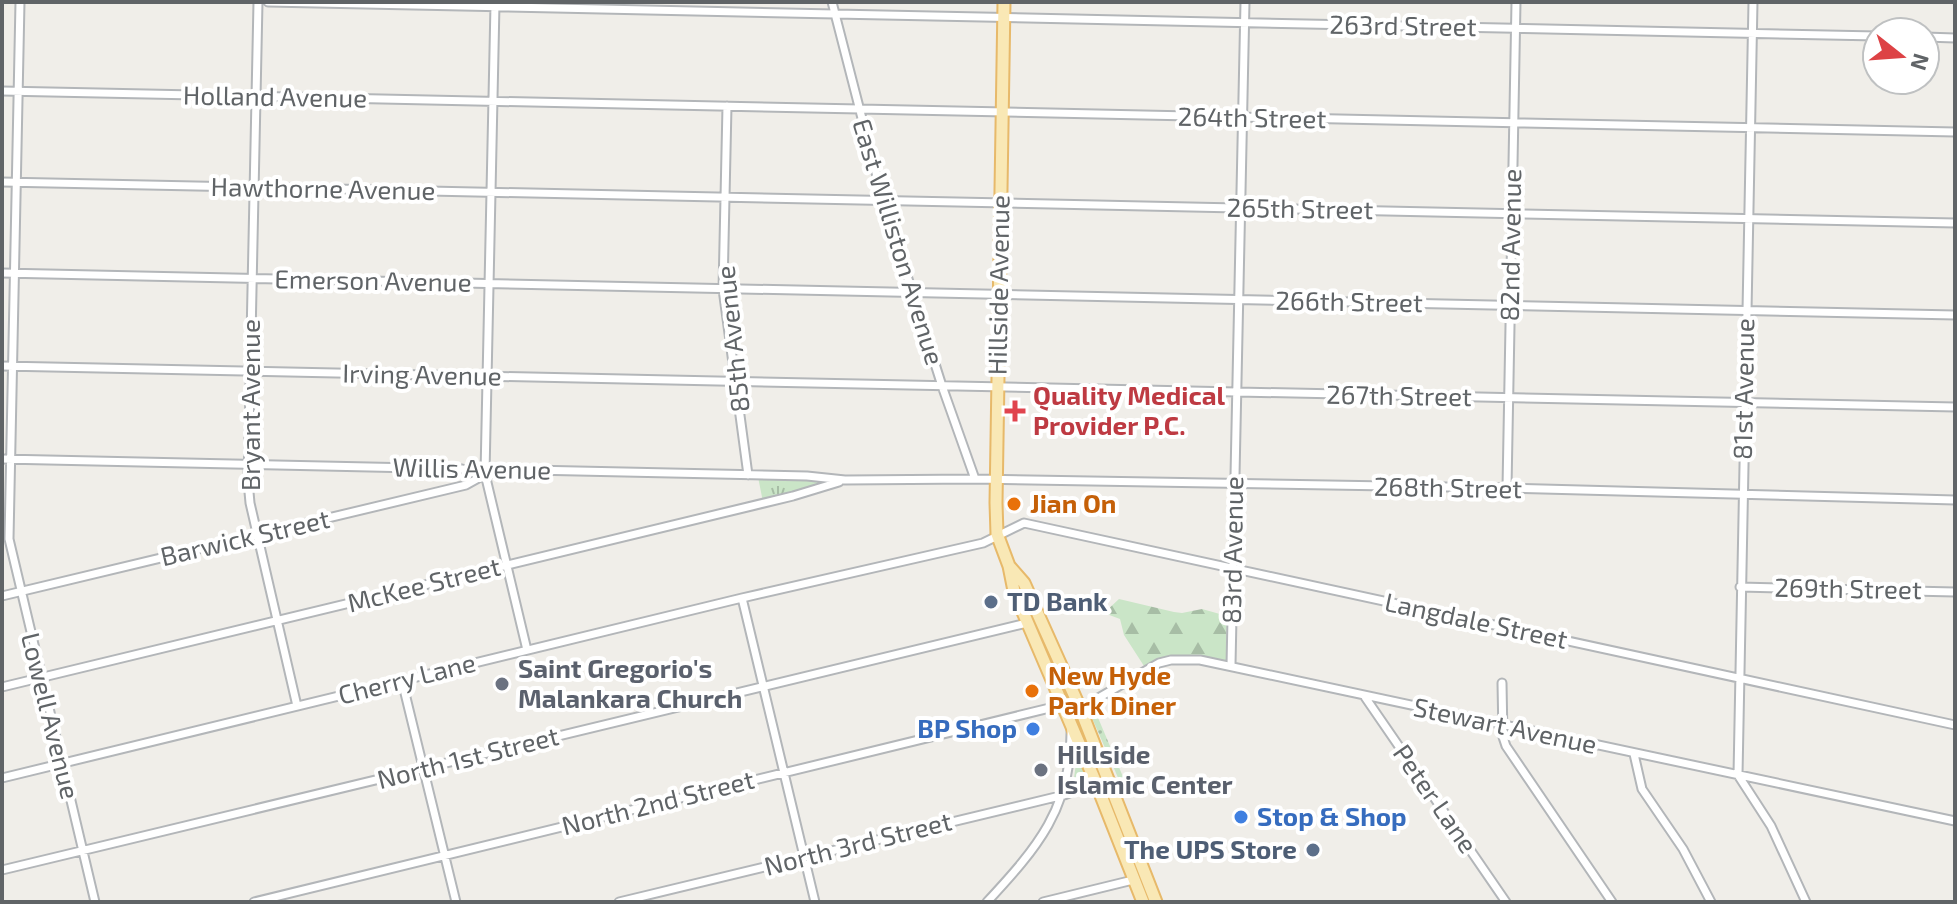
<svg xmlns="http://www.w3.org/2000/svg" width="1957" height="904" font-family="'Exo 2',sans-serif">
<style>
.grass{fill:url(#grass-dots)}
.forest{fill:url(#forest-firs)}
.park{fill:url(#park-tufts)}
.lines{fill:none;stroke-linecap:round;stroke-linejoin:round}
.street-casing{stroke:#b3b6b9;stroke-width:11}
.primary-casing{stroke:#e7b96a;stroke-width:15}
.street{stroke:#fff;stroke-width:7}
.primary{stroke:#f9e8b5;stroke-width:11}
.health-dot{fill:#e0444e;stroke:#fff;stroke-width:3}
.food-dot{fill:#e8710a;stroke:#fff;stroke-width:3}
.service-dot{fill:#5c6f8a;stroke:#fff;stroke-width:3}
.worship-dot{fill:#6b7280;stroke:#fff;stroke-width:3}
.shop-dot{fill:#3f7fe0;stroke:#fff;stroke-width:3}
.labels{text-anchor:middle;stroke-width:8;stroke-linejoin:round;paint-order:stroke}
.street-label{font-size:26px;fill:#606467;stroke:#fff}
.health-label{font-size:26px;font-weight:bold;fill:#be3a42;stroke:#fff;text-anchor:start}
.food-label{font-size:26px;font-weight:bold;fill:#c56008;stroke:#fff;text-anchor:start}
.service-label{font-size:26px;font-weight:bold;fill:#4e5e75;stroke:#fff;text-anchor:start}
.worship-label{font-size:26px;font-weight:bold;fill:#5b616d;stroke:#fff;text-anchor:start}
.shop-label{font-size:26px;font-weight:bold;fill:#366cbe;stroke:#fff;text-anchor:end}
</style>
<defs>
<pattern id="grass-dots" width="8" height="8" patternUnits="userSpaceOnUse" patternTransform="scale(2)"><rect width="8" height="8" fill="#cae5c7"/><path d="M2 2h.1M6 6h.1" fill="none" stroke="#a7bda5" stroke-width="1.8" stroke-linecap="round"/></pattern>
<pattern id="forest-firs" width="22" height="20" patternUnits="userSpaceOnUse" patternTransform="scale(2)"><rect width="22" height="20" fill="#cae5c7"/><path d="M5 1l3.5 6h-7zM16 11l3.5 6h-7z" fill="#a7bda5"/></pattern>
<pattern id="park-tufts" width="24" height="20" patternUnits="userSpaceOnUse" patternTransform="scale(2)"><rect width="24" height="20" fill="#cae5c7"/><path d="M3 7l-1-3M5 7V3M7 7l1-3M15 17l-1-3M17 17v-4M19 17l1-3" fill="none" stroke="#a7bda5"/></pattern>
</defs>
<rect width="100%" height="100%" fill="#f0eee9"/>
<path class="grass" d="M1096,713L1132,798L1126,796L1092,718Z"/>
<path class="forest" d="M1119,599L1174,612L1182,613L1202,609L1227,616L1226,661L1183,655L1144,666L1124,635L1120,619L1104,613Z"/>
<path class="park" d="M758,477L825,482L763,502Z
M1077,755L1089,781L1074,787L1073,786Z"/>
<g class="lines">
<defs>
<path id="street" d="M20,2L9,539L95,902
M258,2L248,481L250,503L297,706
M268,2L1877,36
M832,2L883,200L942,386L975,479
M1753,2L1738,775L1771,826L1806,902
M495,4L485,474L527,650
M1925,37L1955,38
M2,91L1955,132
M727,106L723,289L748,475
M2,182L1955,223
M2,273L1955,315
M2,366L1955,407
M2,459L462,469L485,474L531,470L807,476L845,480L975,479L1507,488L1955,500
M1507,488L1516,2
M1740,587L1955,592
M2,596L466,485L484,475
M742,598L815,902
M1231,665L1245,2
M402,681L456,902
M1502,683L1503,737L1506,746L1612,902
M2,687L793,496L839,482
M1365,697L1506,902
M1067,716L1159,663L1171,660H1200L1955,821
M1634,754L1642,789L1683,849L1711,902
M2,778L742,598L983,543L1024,523L1955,725
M2,870L1027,623
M254,902L1062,705
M619,902L1064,795L1096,783
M987,902C1037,848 1072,808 1071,730
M1043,902L1133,880"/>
<path id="primary" d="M1004,2L996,503L997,534L1009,566L1014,591L1096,783L1143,902
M1010,567L1024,583L1080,708L1156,902"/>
</defs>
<use href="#street" class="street-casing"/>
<use href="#primary" class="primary-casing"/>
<use href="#street" class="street"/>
<use href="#primary" class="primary"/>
</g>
<path class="health-dot" d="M1011 399h8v8h8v8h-8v8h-8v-8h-8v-8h8z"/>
<g class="food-dot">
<circle cx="1014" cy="504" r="8"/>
<circle cx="1032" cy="691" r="8"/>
</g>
<g class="service-dot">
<circle cx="991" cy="602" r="8"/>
<circle cx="1313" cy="850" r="8"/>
</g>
<g class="worship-dot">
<circle cx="502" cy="684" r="8"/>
<circle cx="1041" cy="770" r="8"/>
</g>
<g class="shop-dot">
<circle cx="1033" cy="729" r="8"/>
<circle cx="1241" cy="817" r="8"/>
</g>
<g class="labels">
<g class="street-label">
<text transform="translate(1403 26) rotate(1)" y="9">263rd Street</text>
<text transform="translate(275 97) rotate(1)" y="9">Holland Avenue</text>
<text transform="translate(1252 118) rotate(1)" y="9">264th Street</text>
<text transform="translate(323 189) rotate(1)" y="9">Hawthorne Avenue</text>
<text transform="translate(1300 209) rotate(1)" y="9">265th Street</text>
<text transform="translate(898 242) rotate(73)" y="9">East Williston Avenue</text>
<text transform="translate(1511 245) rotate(-89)" y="9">82nd Avenue</text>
<text transform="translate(373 281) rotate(1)" y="9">Emerson Avenue</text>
<text transform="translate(999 285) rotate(-89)" y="9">Hillside Avenue</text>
<text transform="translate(1349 302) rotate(1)" y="9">266th Street</text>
<text transform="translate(733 339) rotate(-96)" y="9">85th Avenue</text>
<text transform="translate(422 375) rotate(1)" y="9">Irving Avenue</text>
<text transform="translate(1744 389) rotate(-89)" y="9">81st Avenue</text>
<text transform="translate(1399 396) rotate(1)" y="9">267th Street</text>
<text transform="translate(251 405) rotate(-90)" y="9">Bryant Avenue</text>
<text transform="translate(472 469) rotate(1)" y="9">Willis Avenue</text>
<text transform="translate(1448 488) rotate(1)" y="9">268th Street</text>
<text transform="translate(245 538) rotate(-13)" y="9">Barwick Street</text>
<text transform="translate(1233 550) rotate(-89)" y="9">83rd Avenue</text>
<text transform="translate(424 585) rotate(-14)" y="9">McKee Street</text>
<text transform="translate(1848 589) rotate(1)" y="9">269th Street</text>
<text transform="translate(1476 621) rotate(12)" y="9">Langdale Street</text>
<text transform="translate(407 679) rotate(-14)" y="9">Cherry Lane</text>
<text transform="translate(50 716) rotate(76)" y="9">Lowell Avenue</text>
<text transform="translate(1505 726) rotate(12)" y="9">Stewart Avenue</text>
<text transform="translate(468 758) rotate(-14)" y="9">North 1st Street</text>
<text transform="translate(1435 799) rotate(55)" y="9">Peter Lane</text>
<text transform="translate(658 803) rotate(-14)" y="9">North 2nd Street</text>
<text transform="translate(858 844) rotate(-14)" y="9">North 3rd Street</text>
</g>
<g class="health-label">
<text x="1033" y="405">Quality Medical<tspan x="1033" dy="30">Provider P.C.</tspan></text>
</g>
<g class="food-label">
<text x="1030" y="513">Jian On</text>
<text x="1048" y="685">New Hyde<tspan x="1048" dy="30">Park Diner</tspan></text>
</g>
<g class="service-label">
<text x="1007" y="611">TD Bank</text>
<text x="1297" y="859" text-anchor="end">The UPS Store</text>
</g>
<g class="worship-label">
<text x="518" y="678">Saint Gregorio's<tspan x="518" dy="30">Malankara Church</tspan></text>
<text x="1057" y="764">Hillside<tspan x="1057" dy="30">Islamic Center</tspan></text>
</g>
<g class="shop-label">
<text x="1017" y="738">BP Shop</text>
<text x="1257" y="826" text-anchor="start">Stop &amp; Shop</text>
</g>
</g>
<rect width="1957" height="904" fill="none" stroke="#606467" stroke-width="8"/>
<g transform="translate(1901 56) rotate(107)"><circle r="38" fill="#ffffff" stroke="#bfc1c2" stroke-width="2"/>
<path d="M0-6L14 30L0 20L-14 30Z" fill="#dd4245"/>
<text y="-12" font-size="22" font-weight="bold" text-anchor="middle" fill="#606467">N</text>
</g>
</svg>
